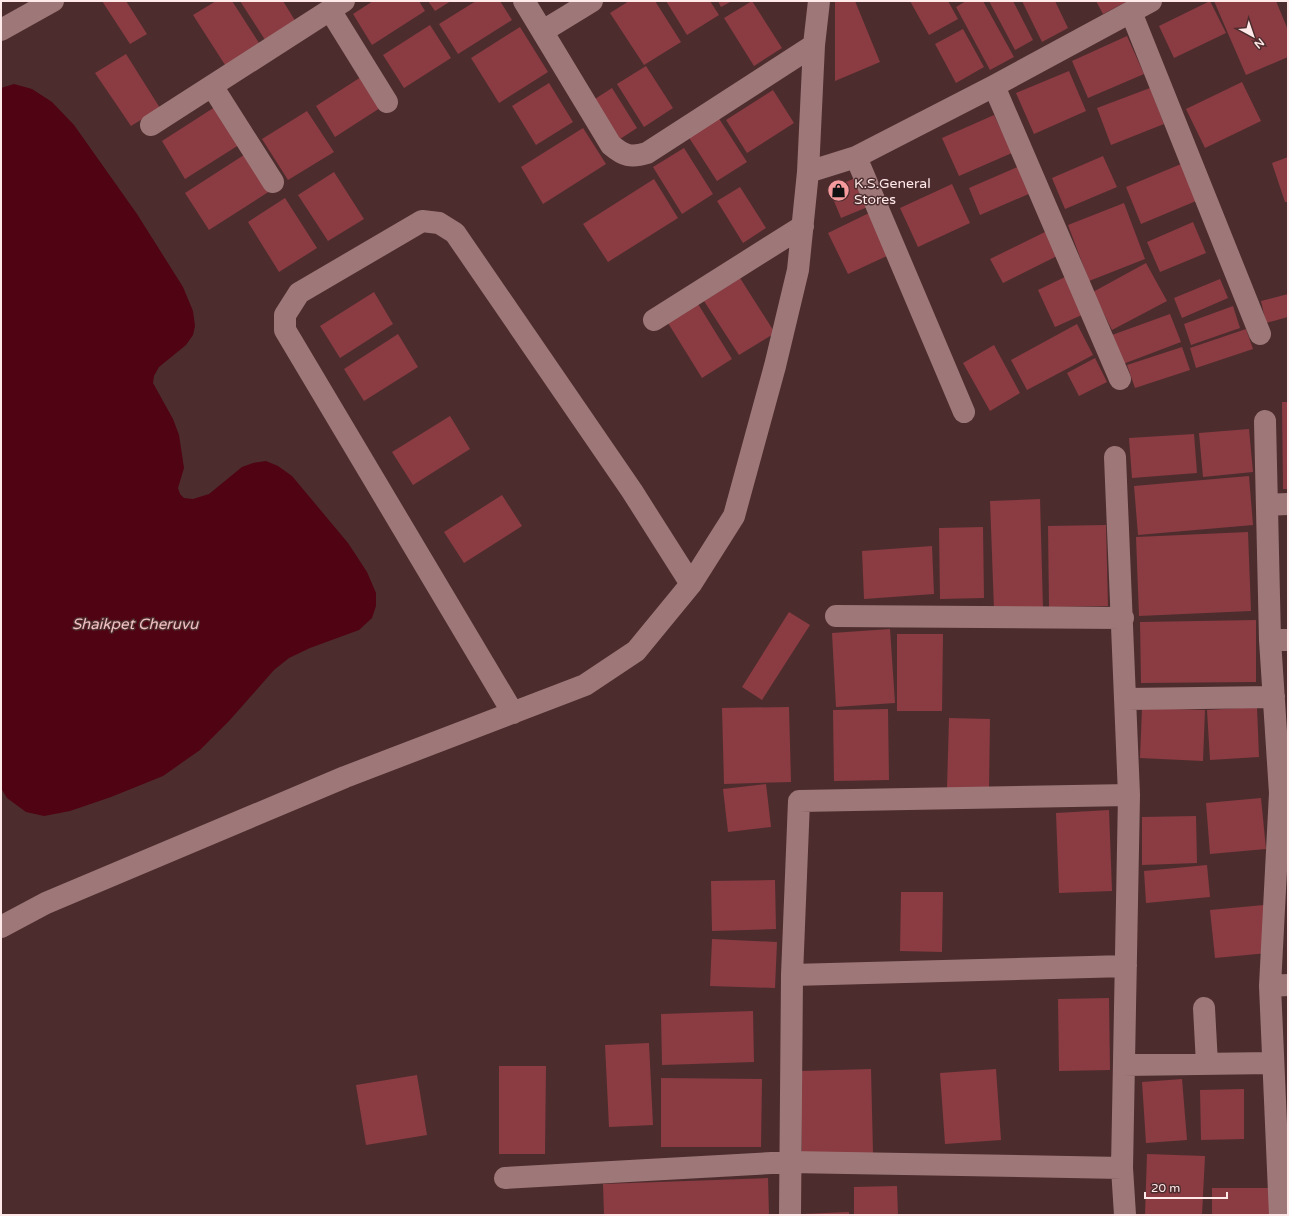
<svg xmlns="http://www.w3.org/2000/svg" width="1289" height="1216" font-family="'Varela Round',sans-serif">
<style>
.water{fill:#4f0313}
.building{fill:#8a3c42}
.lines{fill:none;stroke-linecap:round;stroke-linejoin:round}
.minor{stroke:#9e7879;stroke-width:22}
.labels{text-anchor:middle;stroke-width:3;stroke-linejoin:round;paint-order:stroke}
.poi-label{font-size:14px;fill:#ffe9e9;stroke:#4d2c2e;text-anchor:start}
.water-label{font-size:15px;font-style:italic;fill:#f1c2c3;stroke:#4d2c2e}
</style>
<rect width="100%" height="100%" fill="#4d2c2e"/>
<path class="water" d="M14,84L32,89L52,102L74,125L137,214L183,287L193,311L195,326L193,335L186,345L159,367L154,376L153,383L173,419L179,435L184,468L178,488L180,494L184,498L193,499L209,494L242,467L253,463L266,461L278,466L292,476L348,543L367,572L376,593V606L372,618L359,630L310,648L289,658L274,670L229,721L200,750L163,776L111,797L70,811L44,816L26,812L7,798L1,788V88Z"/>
<path class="building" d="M102,1H126L147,34L130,44Z
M216,1H232L261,46L227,68L193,15Z
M240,1H283L299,27L269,46Z
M373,1H419L425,11L372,45L353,14Z
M428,1H451L435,11Z
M476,1H500L512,20L458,54L439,24Z
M629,1H655L681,42L644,65L610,13Z
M666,1H710L719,15L687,35Z
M718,1H732L721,7Z
M752,1L782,48L754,66L724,18Z
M835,1H855L880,62L835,81Z
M910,1H948L958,19L929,35Z
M966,1H983L1014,57L990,70L956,7Z
M989,1H1013L1033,40L1015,50Z
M1022,1H1055L1068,28L1042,42Z
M1096,1H1128L1103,14Z
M1210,1L1226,33L1174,58L1159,26Z
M1214,1H1276L1288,30V57L1246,75Z
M430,25L451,58L404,88L383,55Z
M520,27L548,72L499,103L471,58Z
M963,29L984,67L956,83L935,44Z
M1127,36L1144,74L1088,98L1072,61Z
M126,54L160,108L131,126L95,73Z
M646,66L673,108L644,127L617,84Z
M1069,71L1086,111L1034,134L1016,93Z
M361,77L380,108L335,137L316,106Z
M1242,82L1261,121L1205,148L1186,109Z
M549,83L573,122L536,145L512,106Z
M612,88L637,128L620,139L595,99Z
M1150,88L1164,124L1111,145L1097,108Z
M773,90L794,123L747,153L726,120Z
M218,105L242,143L185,179L162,141Z
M307,111L334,152L288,180L262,139Z
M994,115L1012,153L959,176L942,138Z
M718,117L747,162L717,181L688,136Z
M583,128L606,164L543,204L521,167Z
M684,148L713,194L682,214L653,167Z
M247,153L270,191L209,230L185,193Z
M1103,156L1117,187L1065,209L1052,178Z
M1288,157V202H1285L1272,163Z
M1181,164L1196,201L1141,224L1126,187Z
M1020,166L1031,193L980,215L969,188Z
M334,172L364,219L328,241L298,195Z
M858,177L870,206L841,218L829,189Z
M654,179L678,218L608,262L583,224Z
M952,184L970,223L918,247L900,208Z
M740,187L766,228L743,243L717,201Z
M285,198L317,248L279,272L248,222Z
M1124,203L1145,259L1089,281L1068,225Z
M869,213L889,255L848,274L828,233Z
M1193,222L1206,253L1160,272L1147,242Z
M1045,232L1057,256L1003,283L990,259Z
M1146,263L1167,301L1112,330L1093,292Z
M1067,276L1084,314L1055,327L1038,290Z
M740,278L775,333L739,355L704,301Z
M1220,279L1228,298L1182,318L1174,298Z
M374,292L393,324L340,358L320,326Z
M1288,294V317L1266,323L1261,301Z
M698,304L732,359L702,378L668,323Z
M1233,306L1240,328L1191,345L1184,324Z
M1170,314L1181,342L1123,364L1112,335Z
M1077,324L1093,355L1027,390L1011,360Z
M1246,329L1253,349L1196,368L1190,348Z
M398,334L418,367L364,401L344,369Z
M994,345L1020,393L990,411L963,363Z
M1182,347L1190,370L1135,388L1127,365Z
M1095,358L1107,382L1079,396L1067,373Z
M1282,402H1288V489H1283Z
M450,416L470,449L413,485L392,452Z
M1249,429L1253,472L1203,477L1199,433Z
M1194,434L1197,473L1132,478L1129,438Z
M1249,476L1253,525L1138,535L1134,486Z
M502,495L522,526L464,563L444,532Z
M1040,499L1043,608L994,609L990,501Z
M1106,525L1108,606L1049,607L1048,526Z
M983,527L984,598L940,599L939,528Z
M1248,532L1251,611L1139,616L1136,537Z
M932,546L934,594L864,599L862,551Z
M789,612L810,625L762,700L742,687Z
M1256,620V682L1141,683L1140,622Z
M890,629L895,703L836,707L832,633Z
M897,634H943L942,711H897Z
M789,707L791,782L724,784L722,708Z
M1257,707L1259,757L1210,760L1207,710Z
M1142,708L1205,710L1203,761L1140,758Z
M888,709L889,780L834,781L833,710Z
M949,718L990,719L989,789H947Z
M766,784L771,827L728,832L723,789Z
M1261,798L1266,849L1210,854L1206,803Z
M1109,810L1112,891L1059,893L1056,813Z
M1196,816L1197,863L1142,865V817Z
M1207,865L1210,897L1146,903L1144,871Z
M775,880L776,929L712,931L711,881Z
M901,892H943L942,952L900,951Z
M1264,905L1268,953L1215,958L1210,910Z
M712,939L777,942L775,988L710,986Z
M1109,998L1110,1070L1059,1071L1058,999Z
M753,1011L754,1062L662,1065L661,1014Z
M649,1043L653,1125L609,1127L605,1045Z
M499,1066H546L545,1154H499Z
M871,1069L873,1153L802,1155L800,1071Z
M996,1069L1001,1140L945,1144L940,1073Z
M417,1075L427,1135L366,1145L356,1085Z
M661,1078L762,1079L761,1147H661Z
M1182,1079L1187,1140L1146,1143L1142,1082Z
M1244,1089V1139L1201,1140L1200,1090Z
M1147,1154L1205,1156L1202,1215H1145Z
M768,1178L769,1215H604L603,1184Z
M897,1186L898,1215H854V1187Z
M1212,1188H1275V1215H1212Z
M849,1212V1215H801V1214Z"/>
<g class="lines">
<path class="minor" d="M524,1L611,145C624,156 631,158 647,153L814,45
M330,10L387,102
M1131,12L1260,334
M1,30L53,1
M543,31L592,1
M212,86L273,182
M994,86L1120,379
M151,125L344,1
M856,157L964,412
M808,172L856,157L994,86L1151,1
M654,320L803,226
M1265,421L1270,640L1280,793L1270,986L1280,1215
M1115,457L1129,795L1122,1168L1125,1215
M1267,505L1288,504
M836,616L1123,618
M1270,640H1288
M1127,699L1274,697
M513,713L285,330V315L299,293L422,221L439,223L455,233L632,491L691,584
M1,927L46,903L345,777L585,685L636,651L691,584L734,516L775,366L798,270L808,172L814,45L819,1
M792,975L1126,966
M1270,986L1288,985
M1204,1008L1207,1064
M1124,1065L1273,1063
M505,1178L790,1162L1122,1168
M790,1215L792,975L799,801L1129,795"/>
</g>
<defs>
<symbol id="shop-disc" viewBox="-11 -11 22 22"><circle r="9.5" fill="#f59b9e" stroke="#4d2c2e"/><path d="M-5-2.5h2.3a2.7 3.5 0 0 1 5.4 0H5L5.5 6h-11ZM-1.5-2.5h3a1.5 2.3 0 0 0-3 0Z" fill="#111"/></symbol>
</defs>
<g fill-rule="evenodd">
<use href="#shop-disc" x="826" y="178" width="25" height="25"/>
</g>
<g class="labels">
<g class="poi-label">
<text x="854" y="188">K.S.General<tspan x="854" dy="16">Stores</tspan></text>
</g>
<g class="water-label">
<text x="135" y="629">Shaikpet Cheruvu</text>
</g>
</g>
<rect width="1289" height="1216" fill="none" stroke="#ffe9e9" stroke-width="4"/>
<g transform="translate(1253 36) rotate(140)" stroke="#4d2c2e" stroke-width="3" paint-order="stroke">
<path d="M0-3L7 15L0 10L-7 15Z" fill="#ffe9e9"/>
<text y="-6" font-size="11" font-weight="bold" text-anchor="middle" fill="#ffe9e9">N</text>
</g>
<path d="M1145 1192v6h82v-6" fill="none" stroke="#ffe9e9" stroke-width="2"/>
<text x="1151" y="1192" font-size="12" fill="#ffe9e9" stroke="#4d2c2e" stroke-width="3" paint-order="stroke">20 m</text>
</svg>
